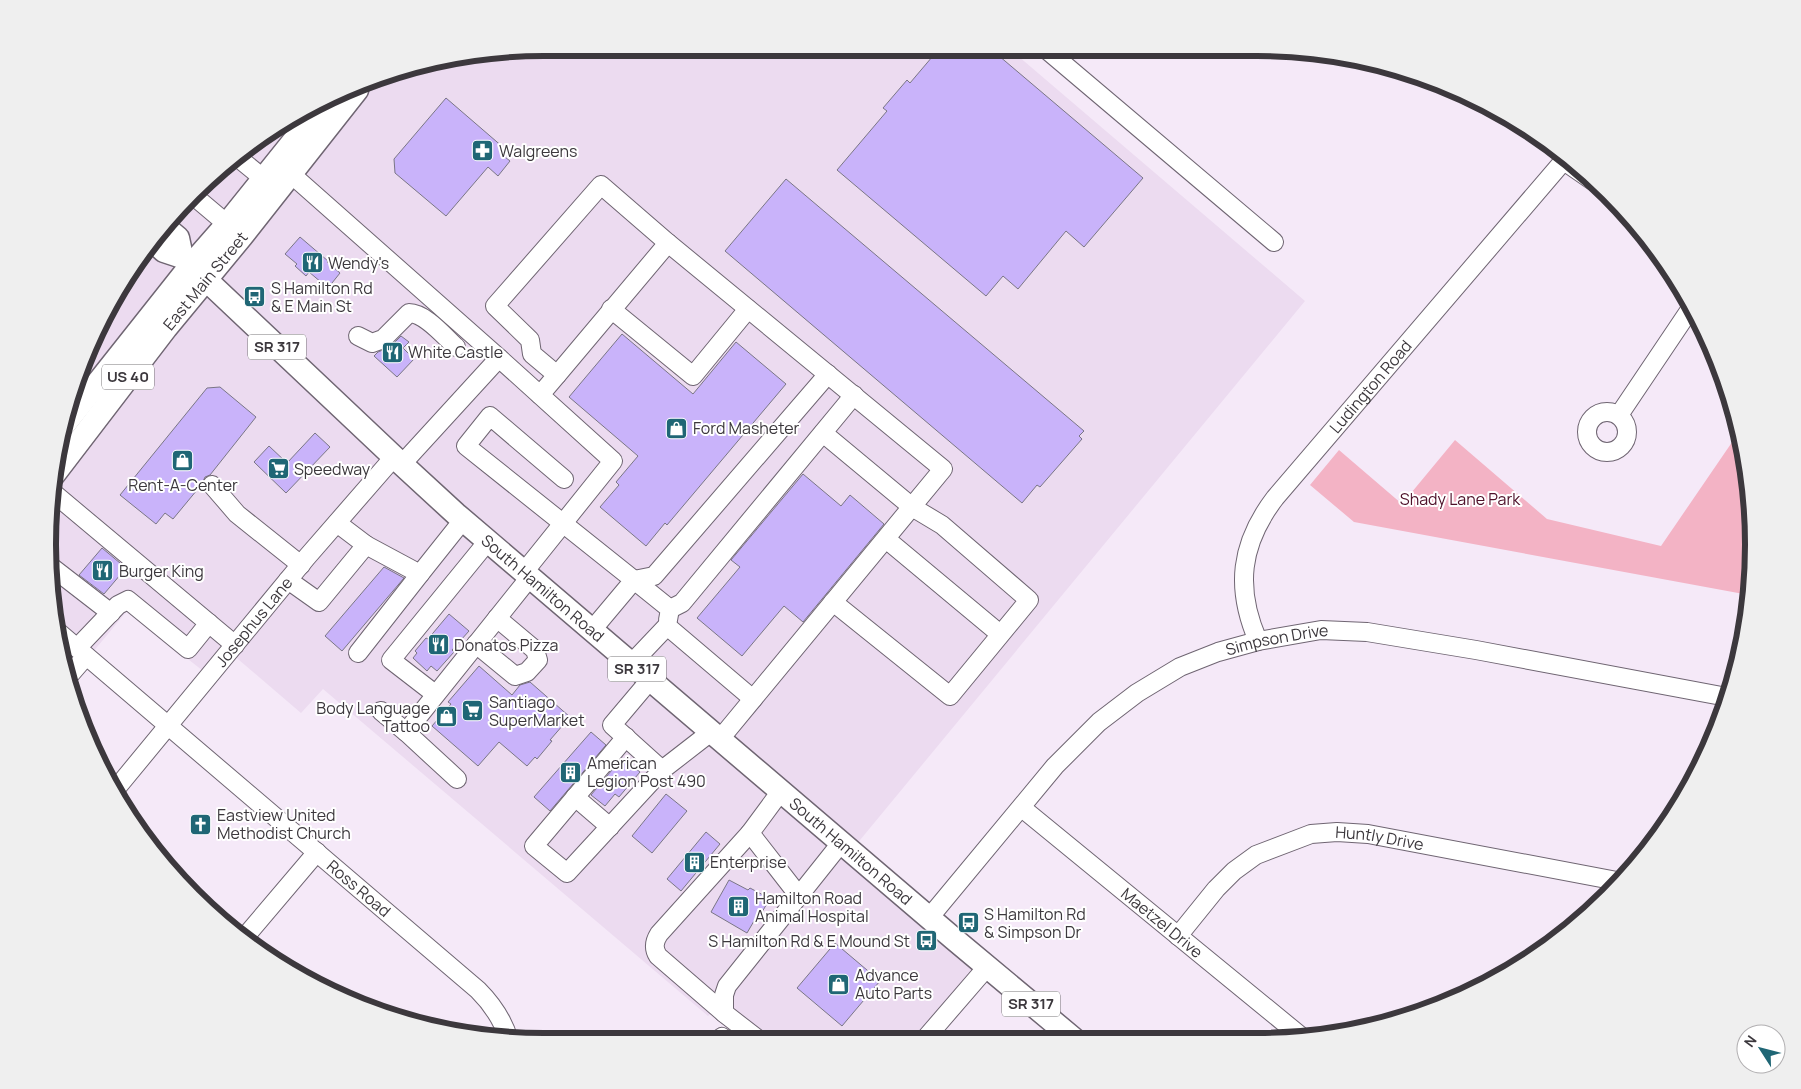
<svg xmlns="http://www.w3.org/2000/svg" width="1801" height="1089" font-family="Manrope,sans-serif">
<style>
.built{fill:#ecdbf0}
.green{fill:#f3b3c5}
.building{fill:#c9b3fa;stroke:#7a7685}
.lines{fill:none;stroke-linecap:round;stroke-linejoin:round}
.minor-casing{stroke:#6f6572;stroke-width:20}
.major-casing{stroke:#6f6572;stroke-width:25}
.minor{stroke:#fff;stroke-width:18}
.major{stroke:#fff;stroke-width:22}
.labels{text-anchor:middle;stroke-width:4;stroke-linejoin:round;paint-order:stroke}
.shield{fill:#fff;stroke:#767477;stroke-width:1}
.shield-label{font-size:15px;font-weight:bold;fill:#3c383d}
.poi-label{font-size:16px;fill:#3c383d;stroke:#fff;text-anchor:start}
.street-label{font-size:16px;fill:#3c383d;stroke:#fff}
.park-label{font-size:16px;fill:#4e1029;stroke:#fff}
.rim{fill:none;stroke:#3c383d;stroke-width:6}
</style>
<rect width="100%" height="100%" fill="#f5e9f8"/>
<path class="built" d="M1011,50L1305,301L851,851L986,967L923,1040H750L714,1011L708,1016L323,689L301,713L232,654L212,678L127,611L68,682L57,641L48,545L52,479L74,385L99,324L150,242L242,150L324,99L385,74L479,52Z"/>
<path class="green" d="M1739,432L1744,448L1753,545L1749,595L1354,522L1310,485L1339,450L1402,504L1455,440L1547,519L1661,546Z"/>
<path class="building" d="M938,50H992L1143,178L1084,247L1066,231L1018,289L1003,276L986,296L837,170L887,111L883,108L907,80L910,83Z
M446,98L504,148L500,153L510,161L498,176L488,167L446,216L395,173L394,159Z
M786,179L1084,431L1079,436L1082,439L1040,487L1037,485L1022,503L725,251Z
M300,237L328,261L327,262L340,273L328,288L309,272L306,276L295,266L297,264L285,254Z
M622,334L693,394L736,342L786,384L667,525L665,523L646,546L600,507L619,485L616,482L638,456L569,397Z
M401,336L409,342L403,348L414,359L397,377L374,356L378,352L390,347Z
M220,387L256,417L210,475L205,477L202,484L173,519L165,513L156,524L120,495L207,388Z
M315,433L330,447L286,493L254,462L269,446L287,463Z
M803,474L841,506L850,495L884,524L803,622L784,606L742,656L697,618L740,567L731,560Z
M102,548L126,568L104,594L79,575Z
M384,567L404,578L342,651L325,636Z
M449,614L469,631L452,650L454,652L437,671L431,666L427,671L413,658L417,653L415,651L426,638L428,639Z
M479,666L512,695L520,685L530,682L570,717L550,740L552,741L537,759L535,757L527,766L499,742L478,766L432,726L451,704L448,702Z
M591,732L606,745L550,811L534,797Z
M622,758L640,772L619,797L615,794L605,806L591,795Z
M666,794L687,811L652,853L632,836Z
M706,832L720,844L681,891L667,879Z
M729,880L748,890L750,888L765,896L763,899L768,902L756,922L754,921L747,933L711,912Z
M835,943L880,981L842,1026L797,988Z"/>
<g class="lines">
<defs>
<g id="minor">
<path d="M1047,50L1274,242"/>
<path d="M236,156L264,179"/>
<path d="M1564,161L1593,181"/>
<path d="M291,174L499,358L402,464"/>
<path d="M195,197L227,224"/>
<path d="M611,309L693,376L748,309"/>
<path d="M358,336L372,343L383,339L409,313C425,313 444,336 456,347"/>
<path d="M499,358L613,461L524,572"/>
<path d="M557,375L668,243"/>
<path d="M540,395L557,375L532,354L530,340L495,306L601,185L668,243L943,469L720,739"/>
<circle cx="1607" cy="432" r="20"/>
<path d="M1619,415L1691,308"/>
<path d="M823,433L912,507L942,525L1029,600L950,696L833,602"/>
<path d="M564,479L490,416L466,446L634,580L592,630"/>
<path d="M212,485L237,514L301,565"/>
<path d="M51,491L235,645"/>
<path d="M337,523L366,545"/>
<path d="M886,539L1000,634"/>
<path d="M49,565L111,613"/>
<path d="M288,580L319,602L366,545L420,574L463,520"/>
<path d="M634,580L654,576L828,374"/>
<path d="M634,580L670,609L668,620"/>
<path d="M670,609L682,603L854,395"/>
<path id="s1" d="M56,630L478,990C493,1005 503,1020 509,1040"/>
<path id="s2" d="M1258,641C1235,588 1240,544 1275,498L1566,158"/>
<path d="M476,644L515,676L527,672L538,660L535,650L497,618"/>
<path d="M77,648L118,605L128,600L188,649L209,623"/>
<path d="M358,653L420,574"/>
<path d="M631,664L667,626L753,699"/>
<path d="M67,678L86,656"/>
<path d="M650,680L612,725L662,770L711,732"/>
<path d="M435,694L391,660L488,541"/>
<path d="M381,711L406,732"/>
<path d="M626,737L534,846L567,873L662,770"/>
<path d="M457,779L406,732L530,577"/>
<path id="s3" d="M115,790L307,557L394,457"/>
<path d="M781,791L750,833L799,896"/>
<path d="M575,797L610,827"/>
<path id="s4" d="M1022,808L1303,1038"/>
<path id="s5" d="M929,918L1055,766L1099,722L1137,693L1180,667L1218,652L1258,641L1321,630L1367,632L1476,650L1727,697"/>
<path id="s6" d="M1178,936L1216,889L1234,871L1256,855L1311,834L1337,832L1368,834L1617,881"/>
<path d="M244,938L317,852"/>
<path d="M724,1013L658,956C653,948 654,942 659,934L750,833"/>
<path d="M718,1040L722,1037L727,1040"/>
<path d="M759,1040L724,1013V995L727,986L841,843"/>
<path d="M924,1040L987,967"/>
</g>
<g id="major">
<path d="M165,227L178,238L182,257"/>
<path id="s7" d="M152,240L164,251L182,257L394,457L456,514L954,939L1075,1040"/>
<path d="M65,424L191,265L227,224L329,97"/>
<path id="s8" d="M52,477L166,328L242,236L357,90L358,85"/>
</g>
</defs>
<use href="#minor" class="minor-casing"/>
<use href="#major" class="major-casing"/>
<use href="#minor" class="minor"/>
<use href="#major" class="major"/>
</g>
<defs>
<symbol id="pharmacy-square" viewBox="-11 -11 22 22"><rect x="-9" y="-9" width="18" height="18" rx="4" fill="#1f6675" stroke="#fff"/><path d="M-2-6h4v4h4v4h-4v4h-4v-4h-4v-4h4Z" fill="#fff"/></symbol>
<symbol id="restaurant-square" viewBox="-11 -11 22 22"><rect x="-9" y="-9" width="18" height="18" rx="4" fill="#1f6675" stroke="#fff"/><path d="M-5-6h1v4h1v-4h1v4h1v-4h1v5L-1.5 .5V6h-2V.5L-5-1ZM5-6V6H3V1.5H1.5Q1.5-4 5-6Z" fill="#fff"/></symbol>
<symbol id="bus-square" viewBox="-11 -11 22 22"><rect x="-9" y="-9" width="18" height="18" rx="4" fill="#1f6675" stroke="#fff"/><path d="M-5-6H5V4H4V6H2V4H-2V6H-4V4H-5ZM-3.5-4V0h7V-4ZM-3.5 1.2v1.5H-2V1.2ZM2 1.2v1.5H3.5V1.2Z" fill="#fff"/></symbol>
<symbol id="shop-square" viewBox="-11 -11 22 22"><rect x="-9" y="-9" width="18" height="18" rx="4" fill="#1f6675" stroke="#fff"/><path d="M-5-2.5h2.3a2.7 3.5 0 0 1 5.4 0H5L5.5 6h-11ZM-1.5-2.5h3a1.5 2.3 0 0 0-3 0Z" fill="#fff"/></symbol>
<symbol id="supermarket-square" viewBox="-11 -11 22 22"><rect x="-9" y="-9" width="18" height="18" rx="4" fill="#1f6675" stroke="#fff"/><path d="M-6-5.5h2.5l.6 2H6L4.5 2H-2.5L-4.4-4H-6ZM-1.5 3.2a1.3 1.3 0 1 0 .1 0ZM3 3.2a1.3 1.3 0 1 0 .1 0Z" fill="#fff"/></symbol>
<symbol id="building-square" viewBox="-11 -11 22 22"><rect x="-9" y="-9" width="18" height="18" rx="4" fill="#1f6675" stroke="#fff"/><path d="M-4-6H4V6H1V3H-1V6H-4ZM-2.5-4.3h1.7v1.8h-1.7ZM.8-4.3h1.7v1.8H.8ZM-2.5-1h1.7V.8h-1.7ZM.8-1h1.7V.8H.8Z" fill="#fff"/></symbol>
<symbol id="church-square" viewBox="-11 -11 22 22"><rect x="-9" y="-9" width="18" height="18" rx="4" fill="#1f6675" stroke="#fff"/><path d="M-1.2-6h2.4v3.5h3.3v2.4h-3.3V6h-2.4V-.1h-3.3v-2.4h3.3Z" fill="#fff"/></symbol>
</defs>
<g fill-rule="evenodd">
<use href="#pharmacy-square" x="470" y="138" width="25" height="25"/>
<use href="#restaurant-square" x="300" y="250" width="25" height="25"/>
<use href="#bus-square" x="242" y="284" width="25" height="25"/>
<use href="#restaurant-square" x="380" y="340" width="25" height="25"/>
<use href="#shop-square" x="664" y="416" width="25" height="25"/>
<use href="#shop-square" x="170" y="448" width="25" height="25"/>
<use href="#supermarket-square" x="266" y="456" width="25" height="25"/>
<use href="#restaurant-square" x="90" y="558" width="25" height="25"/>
<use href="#restaurant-square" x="426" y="632" width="25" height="25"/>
<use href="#supermarket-square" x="460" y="698" width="25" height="25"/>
<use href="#shop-square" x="434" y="704" width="25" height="25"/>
<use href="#building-square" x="558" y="760" width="25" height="25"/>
<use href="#church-square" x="188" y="812" width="25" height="25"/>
<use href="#building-square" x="682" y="850" width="25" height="25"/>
<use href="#building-square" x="726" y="894" width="25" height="25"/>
<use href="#bus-square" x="956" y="910" width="25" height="25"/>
<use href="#bus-square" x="914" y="928" width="25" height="25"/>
<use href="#shop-square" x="826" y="972" width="25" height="25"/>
</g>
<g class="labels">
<g class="shield">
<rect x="248" y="334.5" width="58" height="25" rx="4"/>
<rect x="102" y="364.5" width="52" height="25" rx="4"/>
<rect x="608" y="656.5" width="58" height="25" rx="4"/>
<rect x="1002" y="991.5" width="58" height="25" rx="4"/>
</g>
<g class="shield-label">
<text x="277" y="352">SR 317</text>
<text x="128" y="382">US 40</text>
<text x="637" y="674">SR 317</text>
<text x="1031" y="1009">SR 317</text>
</g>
<g class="poi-label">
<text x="499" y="157">Walgreens</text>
<text x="328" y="269">Wendy's</text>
<text x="271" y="294">S Hamilton Rd<tspan x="271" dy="18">&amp; E Main St</tspan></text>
<text x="408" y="358">White Castle</text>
<text x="693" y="434">Ford Masheter</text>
<text x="294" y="475">Speedway</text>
<text x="183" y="491" text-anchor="middle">Rent-A-Center</text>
<text x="119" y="577">Burger King</text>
<text x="454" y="651">Donatos Pizza</text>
<text x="489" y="708">Santiago<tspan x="489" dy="18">SuperMarket</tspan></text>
<text x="430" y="714" text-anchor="end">Body Language<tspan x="430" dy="18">Tattoo</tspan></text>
<text x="587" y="769">American<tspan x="587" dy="18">Legion Post 490</tspan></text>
<text x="217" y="821">Eastview United<tspan x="217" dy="18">Methodist Church</tspan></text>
<text x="710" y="868">Enterprise</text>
<text x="755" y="904">Hamilton Road<tspan x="755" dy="18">Animal Hospital</tspan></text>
<text x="984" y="920">S Hamilton Rd<tspan x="984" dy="18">&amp; Simpson Dr</tspan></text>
<text x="910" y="947" text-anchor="end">S Hamilton Rd &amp; E Mound St</text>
<text x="855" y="981">Advance<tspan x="855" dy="18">Auto Parts</tspan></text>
</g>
<g class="street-label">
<text dy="6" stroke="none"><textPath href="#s8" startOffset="249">East Main Street</textPath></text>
<text dy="6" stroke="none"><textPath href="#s2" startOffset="299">Ludington Road</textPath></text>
<text dy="6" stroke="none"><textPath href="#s7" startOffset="525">South Hamilton Road</textPath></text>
<text dy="6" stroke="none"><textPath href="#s3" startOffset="218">Josephus Lane</textPath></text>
<text dy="6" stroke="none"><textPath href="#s5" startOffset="459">Simpson Drive</textPath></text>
<text dy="6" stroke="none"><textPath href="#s6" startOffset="241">Huntly Drive</textPath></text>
<text dy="6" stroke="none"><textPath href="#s7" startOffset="930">South Hamilton Road</textPath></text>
<text dy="6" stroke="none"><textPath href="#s1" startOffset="398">Ross Road</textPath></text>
<text dy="6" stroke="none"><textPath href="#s4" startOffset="181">Maetzel Drive</textPath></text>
</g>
<g class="park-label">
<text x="1460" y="505">Shady Lane Park</text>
</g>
</g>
<path d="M0 0H1801V1089H0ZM544 56H1257A488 488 0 0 1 1745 544V545A488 488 0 0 1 1257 1033H544A488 488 0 0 1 56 545V544A488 488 0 0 1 544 56Z" fill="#efefef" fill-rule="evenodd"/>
<path class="rim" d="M544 56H1257A488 488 0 0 1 1745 544V545A488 488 0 0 1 1257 1033H544A488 488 0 0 1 56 545V544A488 488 0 0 1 544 56Z"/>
<g transform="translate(1761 1049) rotate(306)"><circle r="24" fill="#ffffff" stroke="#b1afb1"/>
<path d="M0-4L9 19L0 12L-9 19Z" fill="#1f6675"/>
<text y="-8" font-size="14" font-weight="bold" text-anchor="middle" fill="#3c383d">N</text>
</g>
</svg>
